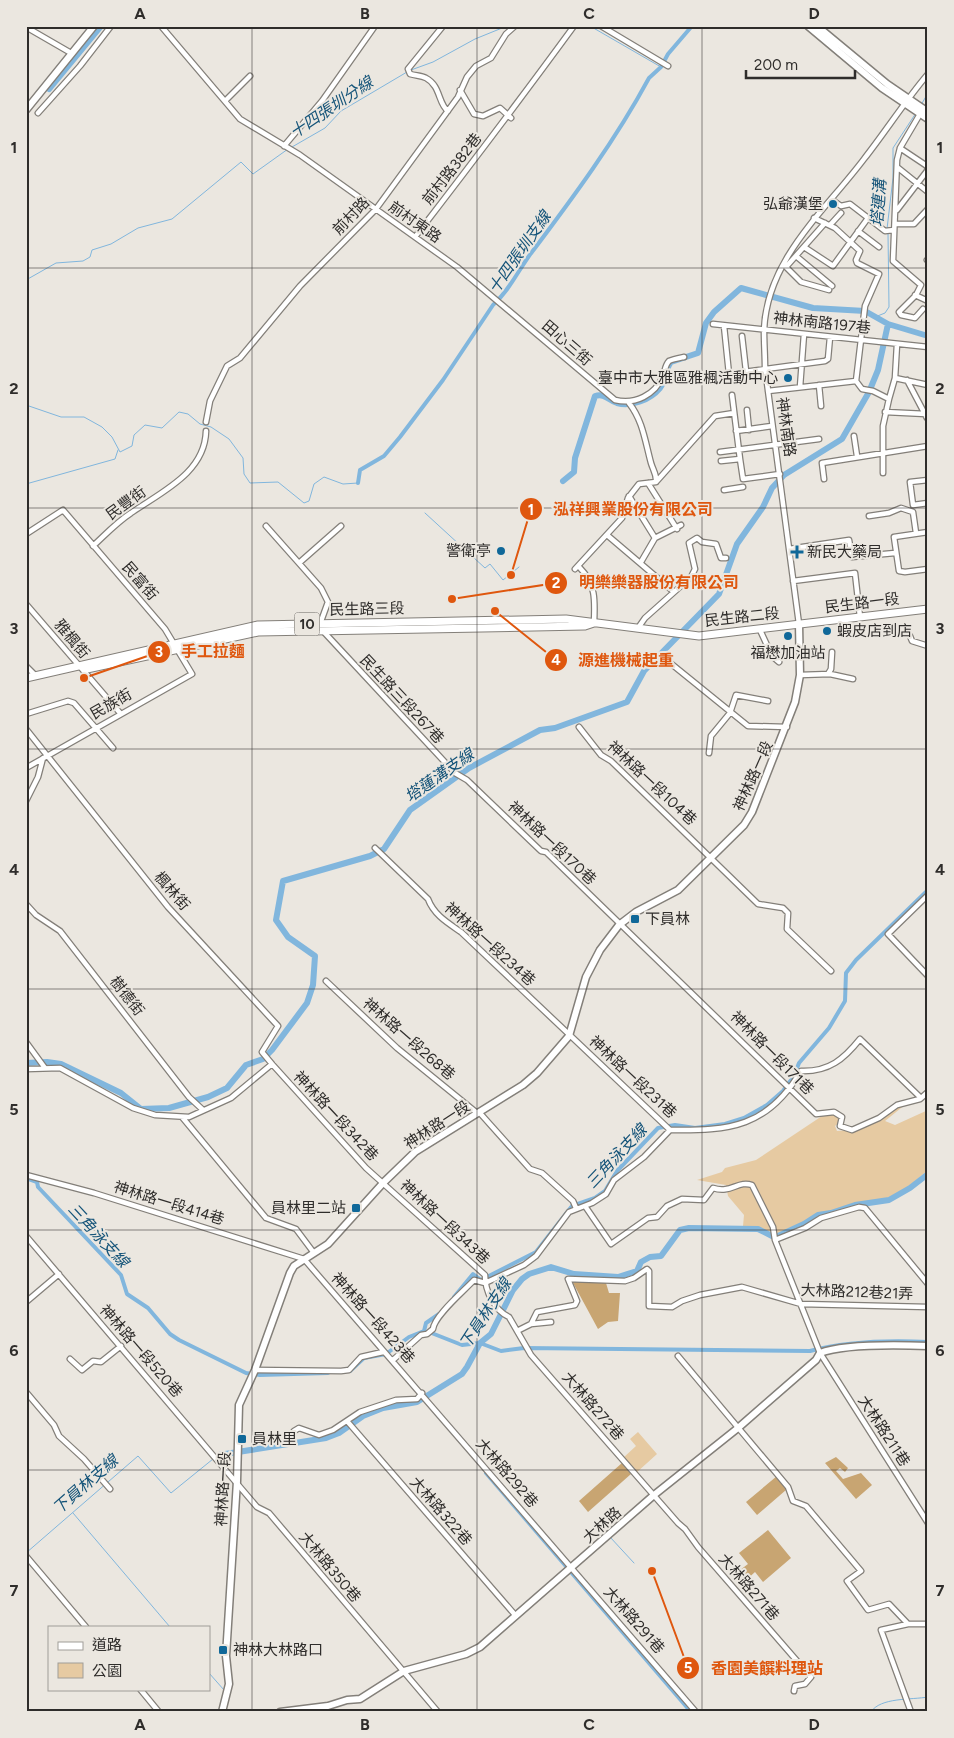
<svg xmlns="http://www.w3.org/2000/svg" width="954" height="1738" font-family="Figtree,'Noto Sans TC',sans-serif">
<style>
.green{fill:#e6caa2}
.forest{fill:#c8a572}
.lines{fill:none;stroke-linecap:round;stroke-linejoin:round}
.stream{stroke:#81b6dd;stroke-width:1}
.canal{stroke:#81b6dd;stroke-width:4}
.river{stroke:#81b6dd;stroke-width:6}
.street-casing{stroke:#837f79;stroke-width:7}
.secondary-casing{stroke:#837f79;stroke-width:9}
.primary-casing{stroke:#837f79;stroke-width:9}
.street{stroke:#fff;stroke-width:4.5}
.secondary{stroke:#fff;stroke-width:6}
.primary{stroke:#fff;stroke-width:7}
.grid{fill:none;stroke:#2f2d2b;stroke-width:1;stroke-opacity:0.55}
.poi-dot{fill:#106899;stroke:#ebe7e0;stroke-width:2}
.labels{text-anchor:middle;stroke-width:4;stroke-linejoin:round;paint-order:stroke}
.shield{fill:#ebe7e0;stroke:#676561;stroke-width:1}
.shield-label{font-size:14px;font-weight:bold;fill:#2f2d2b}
.street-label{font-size:15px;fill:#2f2d2b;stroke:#ebe7e0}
.poi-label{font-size:15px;fill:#2f2d2b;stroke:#ebe7e0;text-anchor:start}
.water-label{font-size:16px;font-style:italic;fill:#155479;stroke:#ebe7e0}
.leader{fill:none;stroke:#df570e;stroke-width:2}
.callout-dot{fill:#df570e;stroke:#ebe7e0;stroke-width:2}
.mark-label{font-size:15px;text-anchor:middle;font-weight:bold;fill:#fff}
.callout-label{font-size:16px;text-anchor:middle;font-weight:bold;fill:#df570e;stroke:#ebe7e0;stroke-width:4;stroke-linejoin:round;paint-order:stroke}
.neatline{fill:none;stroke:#2f2d2b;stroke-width:2}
.grid-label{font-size:16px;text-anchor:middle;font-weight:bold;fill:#2f2d2b}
</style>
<rect width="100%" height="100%" fill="#ebe7e0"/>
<path class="green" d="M906,1104L885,1121L895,1125L928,1110V1170L908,1187L886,1199L817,1214L804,1223L778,1233L743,1226L744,1215L728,1196L726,1185L697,1180L722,1172L725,1168L756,1160L825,1114L833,1113L838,1116L840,1122L835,1126L837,1131C846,1130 853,1131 861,1128C877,1122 889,1107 906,1104Z
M638,1432L657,1454L636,1473L623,1458L636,1446L630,1439Z"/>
<path class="forest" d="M582,1280L606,1283L609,1293H620L618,1321L608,1322L598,1329L572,1281Z
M836,1457L848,1468L845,1472L840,1468L836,1471L843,1479L861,1473L872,1485L856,1499L825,1463Z
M622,1463L631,1474L588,1512L579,1501Z
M777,1476L787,1487L786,1490L757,1515L746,1502Z
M768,1530L791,1558L763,1582L755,1572L744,1582L736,1573L748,1564L739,1553Z"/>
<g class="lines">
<path class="stream" d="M590,26L661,67
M411,70L433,62L475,39L507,26
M921,105L928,93
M292,147L325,128L341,111L407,72
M887,229L893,178V148L916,113
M26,280L56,263L83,261L90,257L92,250L111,244L138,228L172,219L241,162L253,174L288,149
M875,317L885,313L889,307L888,233
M26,405L61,417H84L102,427L112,437L120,452L132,446L134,435L145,425L162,428L179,412L188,414L200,424L211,427L229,439L243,458L244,474L250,483L278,482L304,503L309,501L314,484L324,477L343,484L358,483
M26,484L115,459L118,450
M425,513L485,568L490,564L503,580L519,567
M73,1513L170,1627
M610,1537L634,1563
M26,1553L138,1456L171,1493L213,1459
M209,1673L224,1690
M871,1712C880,1697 912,1700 928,1697"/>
<path class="canal" d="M358,483L360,470L384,456L400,437L443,380L493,305C508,292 517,273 529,256C572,199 615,141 649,78L661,67L668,54L692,26
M26,1178L37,1182L38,1187L121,1275L127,1294L148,1308L170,1334L179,1340L246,1373L260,1375L328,1373
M454,1297L473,1274L481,1280L536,1252L572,1206L595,1198L605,1191L617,1171L658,1128L675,1125L695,1128L725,1124L744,1118L767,1105L783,1091L794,1076L799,1063L829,1028L845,1001L846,973L856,960L928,890
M429,1332L462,1345L480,1343L501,1351L524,1348L810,1351C848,1341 888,1340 928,1342
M350,1371L364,1358L386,1354L409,1337L424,1331L426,1323L439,1314
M486,1473L691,1712"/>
<path class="river" d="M49,89L101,26
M563,481L574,472L575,458L595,396C605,393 608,400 617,403C631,407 650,400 660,388C666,380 665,369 671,362L698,353L706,323L714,312L741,288L813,308L865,311L888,324L928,336
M26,1063L47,1062L61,1064L121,1093L141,1109L169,1108L208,1097L227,1088L246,1065L263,1059L272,1050L307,1003L313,985L315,956L288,937L276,920L283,881L370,856L384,849L410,810L469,768L540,730L555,728L627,702L644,671L719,594L737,544L763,507L772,488L784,475L842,439L869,392L878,370L888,324
M219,1455L326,1438L339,1433L363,1416L383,1408L417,1402L462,1374L467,1367L480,1343L491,1334L513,1290L522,1279L529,1274L551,1267L574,1274L618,1277L637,1271L641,1262L650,1257L661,1256L680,1230L689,1228L758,1229L772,1236H778L804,1224L818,1215L831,1213L855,1205L889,1200L910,1188L928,1174"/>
<defs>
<path id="street" d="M161,26L240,119L300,155L457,267L615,400C635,405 655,395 663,376C665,371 665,365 669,361C673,359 679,358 684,357
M443,26L408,69L410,74C416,76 421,75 426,78C441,86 438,104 448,111
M601,26L668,66
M26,27L71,53
M460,90L474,114L483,116L500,108L511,118
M225,101L250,76
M38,113L80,66L111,26
M920,114L900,148L897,160L893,261L921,285L916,295L899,312L901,315L915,318L923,309
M284,146L322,101L375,26
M900,148L927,166
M897,167L928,192
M831,199L841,206L850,204L885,231L894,230
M897,210L927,171L928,164
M814,218L835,228L860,251L856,260L857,263L879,274L865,306L856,381
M895,224H914L928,209
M830,225L841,213
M858,231L879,247
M415,237C469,167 522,97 574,26
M804,247L833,266L868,218
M796,256L832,286
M927,260L928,261
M785,266L801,282L829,290
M786,267L825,223
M915,295L928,301
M713,324L928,347
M724,326L729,374L825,361L828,359L830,337
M742,336L746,371
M895,378L928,385
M907,380L927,418
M819,385L821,406
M800,387L804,334
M768,391L856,381L862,389L873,391L889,399L883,426V473
M889,399L895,378L897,344
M629,403C643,421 645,441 651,463C653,470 657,475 656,482
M747,410L749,430
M885,412L926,414
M206,422L210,401L227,366L240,358L300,286L376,209L458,97L467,77L476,66L491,58L506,34L515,26
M736,431L772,426
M854,436L857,456
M720,452L819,439
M740,459L743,479L780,474
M721,461L740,459L732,395
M824,479L822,463L928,446
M928,480L910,482L913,505L928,503
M648,483L677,529
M724,490L743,487
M629,496L655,538
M869,516L889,513L901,508L913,512L916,533
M266,526L321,588L328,602L320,624
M928,532L894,537L899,571L905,572L928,569
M26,534L63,510L165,629L192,674L26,768
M607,535L674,592
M93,546C105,535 117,522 131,513C161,492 205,473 206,431
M789,549L849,540L852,557L895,553
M641,562L655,538L681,525
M299,563L341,526
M580,568C596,584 595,601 594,623
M575,569L622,518L628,498L639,484L656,482L715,416L734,413
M793,581L855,573L860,617
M26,604L120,713
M799,624L765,368C765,356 764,343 764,330C767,259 824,212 864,159C886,131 905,101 928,74
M638,628L645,618L691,577L695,569L689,543L697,538L702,542L716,544L721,558H726
M760,630L772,656L779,662
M323,631L455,773L467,780L541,851L546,852L816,1114L834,1112L842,1117L840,1126L852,1130L879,1118L897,1105L920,1099L928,1092
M910,636L912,641L928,646
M669,662L748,726L787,727
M26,666L36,676
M828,674L831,669L832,652
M800,675L830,674L853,679
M26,714L68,701L74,703L113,748
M579,727L601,755L611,761L758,904L783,908L788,913L787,929L831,971
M26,729L168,907L278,1026L262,1052L272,1064L366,1168L485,1275C485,1291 494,1310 509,1317L531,1355L678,1523L685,1529L698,1547L811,1677L805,1684L795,1686L794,1691
M709,753L711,736L730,713L736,695L768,701
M26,801L38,777L43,758
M375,848L428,899C434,915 448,923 461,932L670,1130C730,1131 768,1127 801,1071C829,1072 844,1059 860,1039L921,1098
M928,895L888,934L928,976
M26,904L36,915L60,931L189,1097L203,1110
M326,981L397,1048L477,1113
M26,1042L45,1068
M26,1069L60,1068L133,1108L155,1115L189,1117L231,1098L272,1064
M479,1112L530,1169L542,1173L573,1201L576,1208
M182,1117L266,1218L296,1229L314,1253
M26,1175L94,1193L304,1259L696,1712
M585,1206L611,1244L648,1218L657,1217L667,1206L682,1199L704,1200L713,1188C731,1194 738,1180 752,1185L773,1227L775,1240L820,1353L928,1523
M26,1236L257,1507L269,1513L438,1712
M775,1240L805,1228L821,1218L859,1207L865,1208L928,1284
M26,1302L59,1274
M531,1324L551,1322
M517,1331L531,1324L537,1312L575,1305L577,1301L568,1279L625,1281L634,1278L647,1269L649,1271V1306L672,1307L682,1301L700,1295L742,1287L801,1304L928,1307
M678,1356L788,1487L793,1501L806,1506L861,1571L847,1581L868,1610L889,1604L908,1624H928
M70,1359L82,1370L93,1361L101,1362L121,1346
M393,1360L421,1335L427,1334L433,1329C434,1316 464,1291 474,1280L485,1283L524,1265L536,1256L569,1212L592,1203L606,1194L614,1180L644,1157L670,1130
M255,1370L341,1371L349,1370L361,1357L383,1352
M26,1392L54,1425L59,1436L84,1459L110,1489
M347,1421L516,1616
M294,1431L299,1428L319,1435L333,1430L360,1412L396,1400L417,1399L422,1393
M26,1556L86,1627
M908,1624L881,1630L911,1712
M140,1689L159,1712"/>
<path id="secondary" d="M808,26L882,88L928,119
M817,26L887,84L928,112
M26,110L94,26
M222,1712L229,1684L226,1656L237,1481L239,1405L255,1370L290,1273L294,1266L328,1244L384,1182L415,1152L523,1085L537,1073L569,1036L586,977L600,950L619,925L636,912L678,890L744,825L752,812L795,702L800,675L799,624
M280,1712L328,1706L347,1700L360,1699L404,1671L466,1654L480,1647L654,1495L738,1428L816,1360L820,1353C844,1344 901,1345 928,1346"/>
<path id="primary" d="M87,669L258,632L585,626L594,623
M26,678L258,625L566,619L699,636L928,609"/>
</defs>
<use href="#street" class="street-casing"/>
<use href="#secondary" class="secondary-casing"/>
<use href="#primary" class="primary-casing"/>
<use href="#street" class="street"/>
<use href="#secondary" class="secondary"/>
<use href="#primary" class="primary"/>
</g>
<path class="grid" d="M252,26V1712M477,26V1712M702,26V1712M26,268H928M26,508H928M26,749H928M26,989H928M26,1230H928M26,1470H928"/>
<g class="poi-dot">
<circle cx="833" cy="204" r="5"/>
<circle cx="788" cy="378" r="5"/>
<circle cx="501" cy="551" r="5"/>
<path d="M794.5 544.5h5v5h5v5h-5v5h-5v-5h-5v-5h5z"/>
<circle cx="827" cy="631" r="5"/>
<circle cx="788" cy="636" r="5"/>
<rect x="630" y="914" width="10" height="10" rx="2.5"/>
<rect x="351" y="1203" width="10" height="10" rx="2.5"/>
<rect x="237" y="1434" width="10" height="10" rx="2.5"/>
<rect x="218" y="1645" width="10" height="10" rx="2.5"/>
</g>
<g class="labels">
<rect class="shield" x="294.5" y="612.5" width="25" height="23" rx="4"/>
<g class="shield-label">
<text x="307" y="629">10</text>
</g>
<g class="street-label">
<text transform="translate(452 169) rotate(-52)" y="5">前村路382巷</text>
<text transform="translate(351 216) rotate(-46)" y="5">前村路</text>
<text transform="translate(415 222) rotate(35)" y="5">前村東路</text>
<text transform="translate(822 323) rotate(6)" y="5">神林南路197巷</text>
<text transform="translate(567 343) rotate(41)" y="5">田心三街</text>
<text transform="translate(786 427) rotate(82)" y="5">神林南路</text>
<text transform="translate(126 503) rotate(-36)" y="5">民豐街</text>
<text transform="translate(140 581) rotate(49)" y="5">民富街</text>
<text transform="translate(862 603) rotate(-7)" y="5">民生路一段</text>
<text transform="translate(367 609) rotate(-1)" y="5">民生路三段</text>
<text transform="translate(742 617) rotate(-6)" y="5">民生路二段</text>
<text transform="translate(72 639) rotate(50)" y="5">雅楓街</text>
<text transform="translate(402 699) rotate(47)" y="5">民生路三段267巷</text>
<text transform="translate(111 704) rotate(-30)" y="5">民族街</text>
<text transform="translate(753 776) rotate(-66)" y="5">神林路一段</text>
<text transform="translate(652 783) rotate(43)" y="5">神林路一段104巷</text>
<text transform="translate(552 843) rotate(43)" y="5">神林路一段170巷</text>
<text transform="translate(172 891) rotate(49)" y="5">楓林街</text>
<text transform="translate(490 944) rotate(42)" y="5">神林路一段234巷</text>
<text transform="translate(127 996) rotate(52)" y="5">樹德街</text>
<text transform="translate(409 1039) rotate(41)" y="5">神林路一段268巷</text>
<text transform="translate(772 1053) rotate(45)" y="5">神林路一段171巷</text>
<text transform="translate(633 1077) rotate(43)" y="5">神林路一段231巷</text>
<text transform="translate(336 1116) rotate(47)" y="5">神林路一段342巷</text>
<text transform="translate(437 1125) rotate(-33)" y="5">神林路一段</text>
<text transform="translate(169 1203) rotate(17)" y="5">神林路一段414巷</text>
<text transform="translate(445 1222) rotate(43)" y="5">神林路一段343巷</text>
<text transform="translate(857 1292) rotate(2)" y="5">大林路212巷21弄</text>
<text transform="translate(373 1318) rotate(48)" y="5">神林路一段423巷</text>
<text transform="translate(141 1351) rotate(49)" y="5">神林路一段520巷</text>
<text transform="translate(593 1406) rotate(49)" y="5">大林路272巷</text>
<text transform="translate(884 1431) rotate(57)" y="5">大林路211巷</text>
<text transform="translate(507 1473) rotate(49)" y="5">大林路292巷</text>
<text transform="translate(223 1489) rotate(-87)" y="5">神林路一段</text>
<text transform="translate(441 1511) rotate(49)" y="5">大林路322巷</text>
<text transform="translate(602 1525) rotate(-42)" y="5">大林路</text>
<text transform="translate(330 1567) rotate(50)" y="5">大林路350巷</text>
<text transform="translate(749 1587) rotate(49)" y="5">大林路271巷</text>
<text transform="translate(634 1620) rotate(49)" y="5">大林路291巷</text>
</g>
<g class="poi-label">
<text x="823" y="209" text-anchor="end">弘爺漢堡</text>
<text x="778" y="383" text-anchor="end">臺中市大雅區雅楓活動中心</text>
<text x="491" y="556" text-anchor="end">警衛亭</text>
<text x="807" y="557">新民大藥局</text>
<text x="837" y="636">蝦皮店到店</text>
<text x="788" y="658" text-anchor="middle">福懋加油站</text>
<text x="645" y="924">下員林</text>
<text x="346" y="1213" text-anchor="end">員林里二站</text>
<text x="252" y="1444">員林里</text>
<text x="233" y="1655">神林大林路口</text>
</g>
<g class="water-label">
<text transform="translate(331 107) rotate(-34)" y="6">十四張圳分線</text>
<text transform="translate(878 203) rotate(-86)" y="6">塔連溝</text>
<text transform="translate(519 252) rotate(-55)" y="6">十四張圳支線</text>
<text transform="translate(439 775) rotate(-35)" y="6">塔蓮溝支線</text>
<text transform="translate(616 1156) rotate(-47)" y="6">三角泳支線</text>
<text transform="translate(99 1235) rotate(47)" y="6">三角泳支線</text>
<text transform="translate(485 1313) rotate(-57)" y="6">下員林支線</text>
<text transform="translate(85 1484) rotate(-41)" y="6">下員林支線</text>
</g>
</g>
<path class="leader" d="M511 575L531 509M452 599L556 583M84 678L159 652M495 611L556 660M652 1571L688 1668"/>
<g class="callout-dot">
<circle cx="511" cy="575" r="5"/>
<circle cx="452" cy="599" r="5"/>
<circle cx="84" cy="678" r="5"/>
<circle cx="495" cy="611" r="5"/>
<circle cx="652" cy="1571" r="5"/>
<circle cx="531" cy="509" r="12"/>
<circle cx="556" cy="583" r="12"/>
<circle cx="159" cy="652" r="12"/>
<circle cx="556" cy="660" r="12"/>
<circle cx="688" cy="1668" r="12"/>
</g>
<g class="mark-label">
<text x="531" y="515">1</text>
<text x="556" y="588">2</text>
<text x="159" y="657">3</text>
<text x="556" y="665">4</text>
<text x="688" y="1673">5</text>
</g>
<g class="callout-label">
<text x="633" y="515">泓祥興業股份有限公司</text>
<text x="659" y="588">明樂樂器股份有限公司</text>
<text x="213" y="657">手工拉麵</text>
<text x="626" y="666">源進機械起重</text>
<text x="767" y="1674">香園美饌料理站</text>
</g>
<rect width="954" height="1738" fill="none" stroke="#ebe7e0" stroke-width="55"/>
<rect x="48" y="1626" width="162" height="65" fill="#ebe7e0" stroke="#a09d98"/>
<rect x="58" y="1642" width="25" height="8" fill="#ffffff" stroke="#a09d98"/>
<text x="92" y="1650" font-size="15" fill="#2f2d2b">道路</text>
<rect x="58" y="1663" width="25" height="15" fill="#e6caa2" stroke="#a09d98"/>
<text x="92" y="1676" font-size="15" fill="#2f2d2b">公園</text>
<path d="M746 70v8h109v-8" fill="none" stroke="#2f2d2b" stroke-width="2.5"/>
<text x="754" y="70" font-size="15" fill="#2f2d2b" stroke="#ebe7e0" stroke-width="4" paint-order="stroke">200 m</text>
<rect x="28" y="28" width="898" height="1682" class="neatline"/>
<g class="grid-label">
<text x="140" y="19">A</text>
<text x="365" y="19">B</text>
<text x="589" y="19">C</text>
<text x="814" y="19">D</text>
<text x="14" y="153">1</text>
<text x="940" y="153">1</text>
<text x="14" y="394">2</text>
<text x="940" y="394">2</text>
<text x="14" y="634">3</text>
<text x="940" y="634">3</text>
<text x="14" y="875">4</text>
<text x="940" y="875">4</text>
<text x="14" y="1115">5</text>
<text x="940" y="1115">5</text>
<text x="14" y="1356">6</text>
<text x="940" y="1356">6</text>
<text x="14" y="1596">7</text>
<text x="940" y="1596">7</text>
<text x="140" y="1730">A</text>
<text x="365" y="1730">B</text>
<text x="589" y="1730">C</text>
<text x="814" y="1730">D</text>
</g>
</svg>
